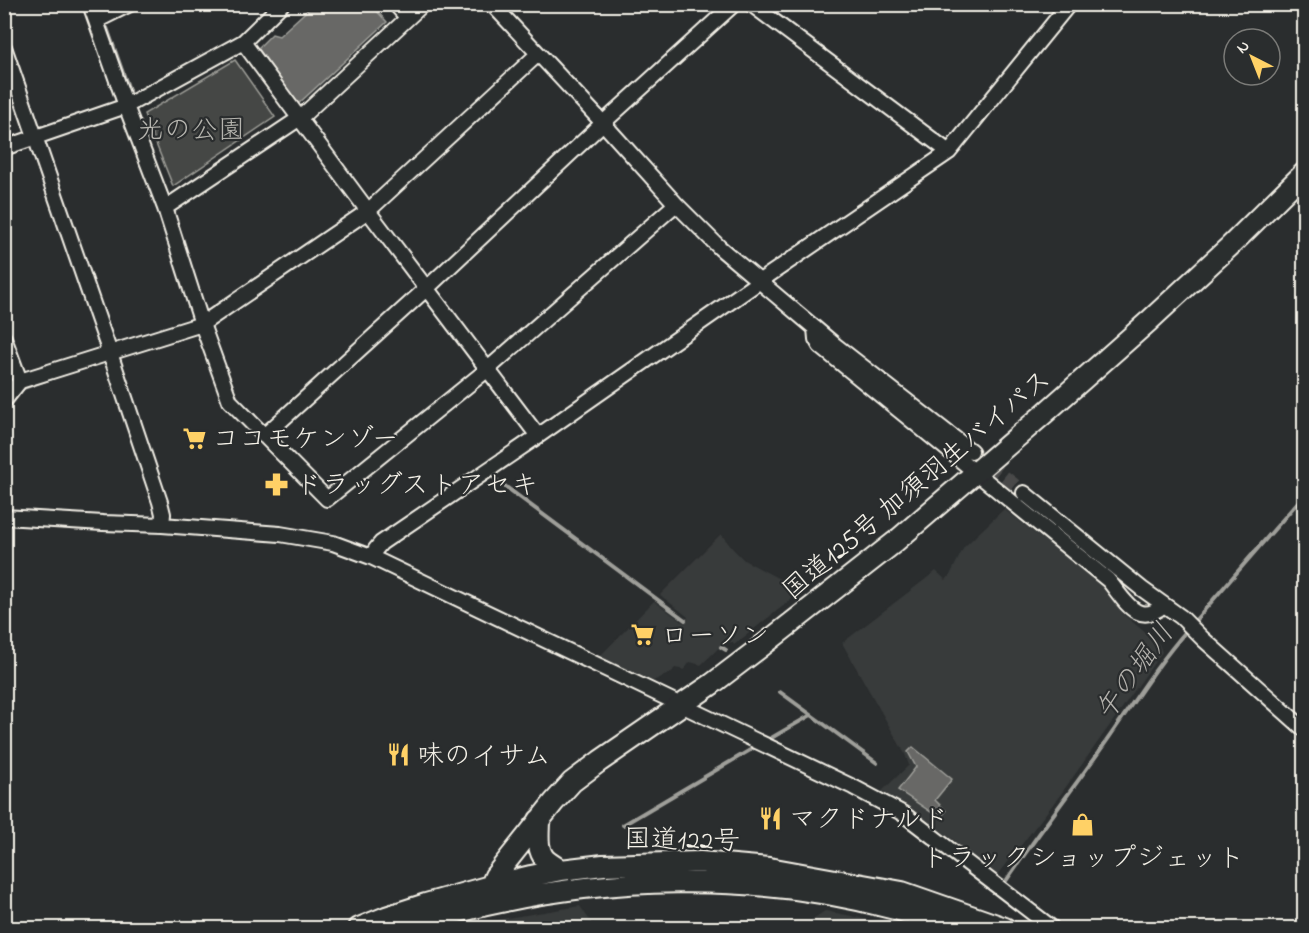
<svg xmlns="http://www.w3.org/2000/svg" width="1309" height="933" font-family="'Indie Flower','Klee One',sans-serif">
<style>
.built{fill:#373a3a}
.green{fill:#444645;stroke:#9c9c96;stroke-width:1.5}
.water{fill:#676866;stroke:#9f9f9a;stroke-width:1.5}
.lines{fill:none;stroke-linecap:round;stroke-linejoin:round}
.stream{stroke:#9f9f9a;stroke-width:4}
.minor-tunnel{stroke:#484a4a;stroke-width:14;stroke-dasharray:14 7;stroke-linecap:butt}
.minor-casing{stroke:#f4f1e8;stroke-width:18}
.highway-casing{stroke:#f4f1e8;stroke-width:24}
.minor{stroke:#2a2d2e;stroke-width:14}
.highway{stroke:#2a2d2e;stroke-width:20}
.labels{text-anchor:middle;stroke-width:4.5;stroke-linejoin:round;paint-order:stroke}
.park-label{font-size:27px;fill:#b6b5af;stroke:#2a2d2e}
.poi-label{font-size:27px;fill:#f4f1e8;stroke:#2a2d2e;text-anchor:start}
.street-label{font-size:27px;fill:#f4f1e8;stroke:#2a2d2e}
.water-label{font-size:28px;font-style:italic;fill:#b5b3ae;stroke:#2a2d2e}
</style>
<rect width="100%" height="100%" fill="#2a2d2e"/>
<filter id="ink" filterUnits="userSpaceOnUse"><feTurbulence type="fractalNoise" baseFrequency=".0167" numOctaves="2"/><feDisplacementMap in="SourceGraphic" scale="12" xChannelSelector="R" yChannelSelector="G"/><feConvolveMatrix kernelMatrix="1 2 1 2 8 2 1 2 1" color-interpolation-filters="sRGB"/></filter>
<g filter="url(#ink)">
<path class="built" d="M1004,509L1111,592L1123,614L1159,644L1162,652L1061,794L998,875L948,836L882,791L909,765L905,754L842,643L936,571L946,580L950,575L964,547Z
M721,534L733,549L744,560L802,591L734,645L733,642L724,643L701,665L690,662L684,670L675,668L671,673L653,681L598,658L654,601L684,623L688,617L660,595Z
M580,906L595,928H464L501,919Z
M825,911L847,915L902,928H799Z"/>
<path class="green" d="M235,60L275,117L173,186L144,114Z"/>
<path class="water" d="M314,4L371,5L387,22L298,104L258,48L272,34L279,36Z
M913,747L952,779L935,800L946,811L940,818L898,790L916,767L908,752Z"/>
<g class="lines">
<path class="stream" d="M107,28L129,90
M4,413L23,388L52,378
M494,478L685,620
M1193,623L1304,495
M721,647L726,650
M780,692L877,763
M766,741L811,715
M623,825L757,746
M1006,881C1039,832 1076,785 1110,736C1135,700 1159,662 1188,629"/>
<path class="minor-tunnel" d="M971,451L1024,493"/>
<defs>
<path id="minor" d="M90,4L126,106L165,208L202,324L230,401L327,499L488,369L676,204
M395,4L408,18
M492,4L603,123L676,204L720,248L835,345L971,451
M751,4L949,152
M96,21L130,4
M243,42L368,211L538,436
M4,47L110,353L160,502L163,514L162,525
M4,148L126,106L243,42L282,4
M165,208L300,118L423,4
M815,328L816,339L820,346L1108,580C1125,600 1137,628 1164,605
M4,338L20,381L202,324L368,211L538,54
M4,401L20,381
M264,436L427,288L603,123L734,4
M1024,493L1142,589L1181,617L1203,639L1304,729
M4,517L103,523L162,525L280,534L333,543L371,557L853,787L902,813L1052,928
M371,557L376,549L381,543L538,436L760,281L949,152L1069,4"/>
<path id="highway" d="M539,820C539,833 536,849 545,859C549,863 556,867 561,870
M488,904V892L495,876L554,802L572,782L600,761L712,684L762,646L895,542L1045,413L1149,321L1229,247L1304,173
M359,928L386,917L426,904L490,886L531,876L561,870L603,865L700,862L769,868L902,892L1005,928
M401,928C419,922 439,917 458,912C597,875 756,871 895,909C914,914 933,922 952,928"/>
</defs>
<use href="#minor" class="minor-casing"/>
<use href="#highway" class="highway-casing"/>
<use href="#minor" class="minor"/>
<use href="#highway" class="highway"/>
</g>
</g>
<defs>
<symbol id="supermarket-bare" viewBox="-9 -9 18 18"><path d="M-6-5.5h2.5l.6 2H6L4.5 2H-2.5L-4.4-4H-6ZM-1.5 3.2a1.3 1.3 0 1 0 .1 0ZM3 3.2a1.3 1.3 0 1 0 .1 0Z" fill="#ffd166" stroke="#2a2d2e" stroke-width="2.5" paint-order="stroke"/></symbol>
<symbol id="pharmacy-bare" viewBox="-9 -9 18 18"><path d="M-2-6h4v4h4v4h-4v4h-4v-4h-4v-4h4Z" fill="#ffd166" stroke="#2a2d2e" stroke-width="2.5" paint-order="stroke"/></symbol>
<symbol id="restaurant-bare" viewBox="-9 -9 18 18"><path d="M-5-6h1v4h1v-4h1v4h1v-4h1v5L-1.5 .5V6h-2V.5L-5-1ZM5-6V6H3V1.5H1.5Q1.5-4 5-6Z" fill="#ffd166" stroke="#2a2d2e" stroke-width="2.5" paint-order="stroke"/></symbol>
<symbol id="shop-bare" viewBox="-9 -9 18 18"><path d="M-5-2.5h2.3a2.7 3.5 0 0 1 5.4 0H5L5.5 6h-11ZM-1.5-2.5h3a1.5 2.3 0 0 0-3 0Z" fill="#ffd166" stroke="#2a2d2e" stroke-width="2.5" paint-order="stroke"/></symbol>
</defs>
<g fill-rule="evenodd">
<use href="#supermarket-bare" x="178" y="422" width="33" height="33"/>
<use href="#pharmacy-bare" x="260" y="468" width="33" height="33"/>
<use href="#supermarket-bare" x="626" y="618" width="33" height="33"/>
<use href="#restaurant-bare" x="382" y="738" width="33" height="33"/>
<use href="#restaurant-bare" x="754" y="802" width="33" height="33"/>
<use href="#shop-bare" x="1066" y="808" width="33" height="33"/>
</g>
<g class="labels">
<g class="park-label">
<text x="191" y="138">光の公園</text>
</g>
<g class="poi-label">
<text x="212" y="447">ココモケンゾー</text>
<text x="295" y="493">ドラッグストアセキ</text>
<text x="661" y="644">ローソン</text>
<text x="417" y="764">味のイサム</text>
<text x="789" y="827">マクドナルド</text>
<text x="1083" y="866" text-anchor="middle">トラックショップジェット</text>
</g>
<g class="street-label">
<text transform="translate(916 484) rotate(-40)" y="9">国道125号 加須羽生バイパス</text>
<text transform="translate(682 839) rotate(1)" y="9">国道122号</text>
</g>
<g class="water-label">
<text transform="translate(1133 671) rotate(-54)" y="10">午の堀川</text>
</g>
</g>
<rect width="1309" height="933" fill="none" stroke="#2a2d2e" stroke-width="24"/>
<rect x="12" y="12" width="1285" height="909" fill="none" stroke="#f4f1e8" stroke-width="2" filter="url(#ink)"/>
<g transform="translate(1252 57) rotate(318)"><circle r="28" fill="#2a2d2e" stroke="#7b7b78" stroke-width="1.5"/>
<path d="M0-4.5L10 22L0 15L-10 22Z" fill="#ffd166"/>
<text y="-9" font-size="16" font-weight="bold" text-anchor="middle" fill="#f4f1e8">N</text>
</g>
</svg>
